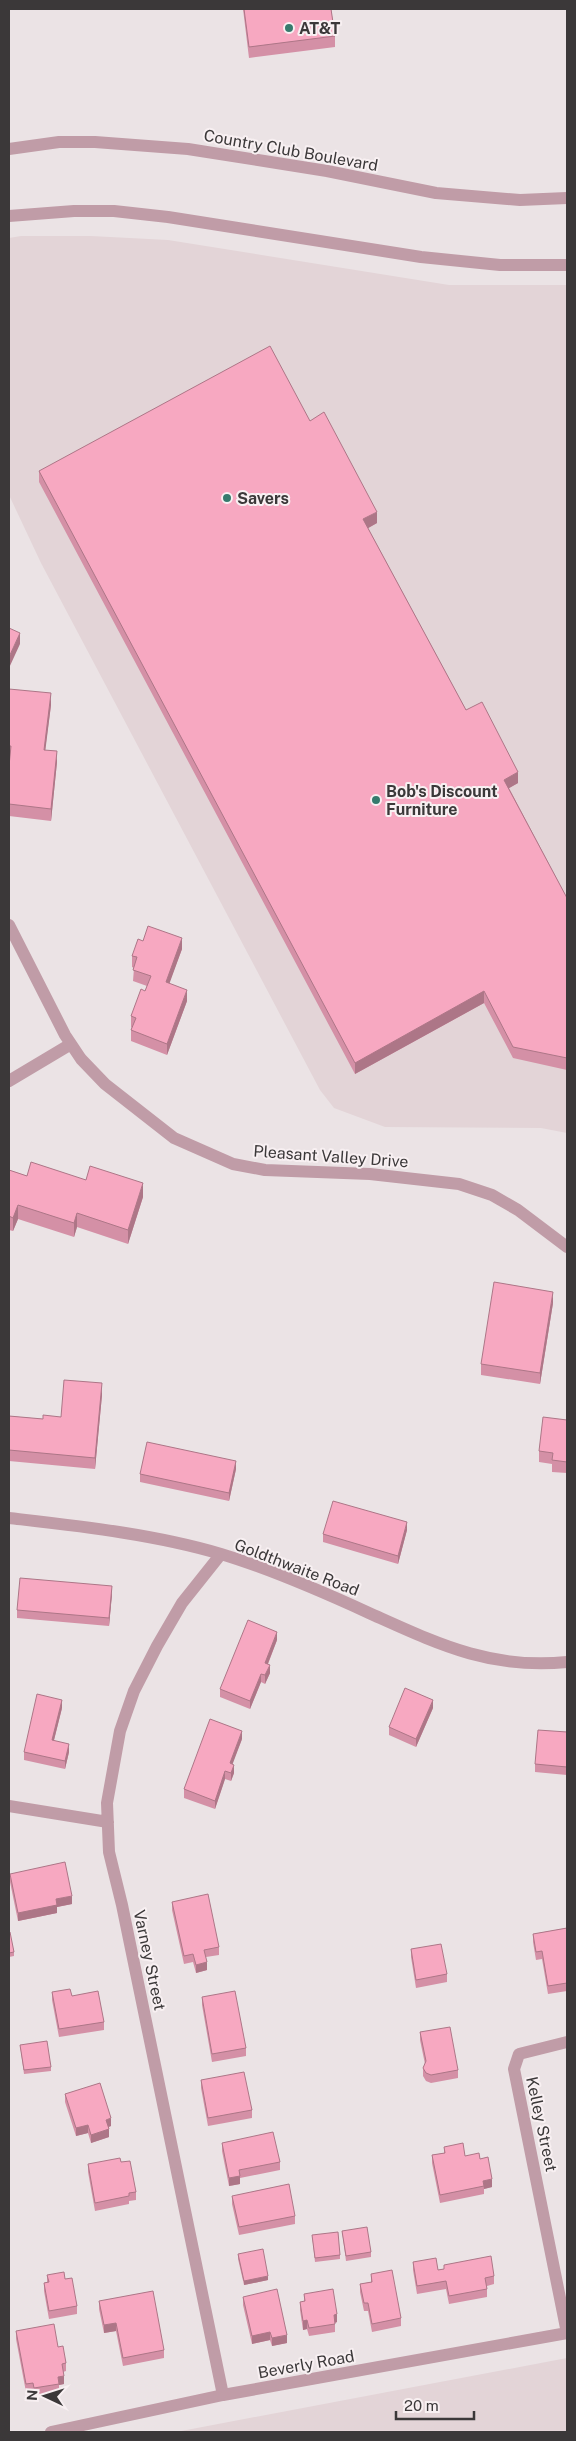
<svg xmlns="http://www.w3.org/2000/svg" width="576" height="2441" font-family="'Public Sans',sans-serif">
<style>
.built{fill:#e3d4d7}
.lines{fill:none;stroke-linecap:round;stroke-linejoin:round}
.minor{stroke:#c09ca7;stroke-width:12}
.tertiary{stroke:#c09ca7;stroke-width:12}
.wall{fill:#d490a6}
.shaded-wall{fill:#ad7687}
.building{fill:#f7a8c1;stroke:#ad7687}
.poi-dot{fill:#367a6d;stroke:#f8f0f2;stroke-width:2}
.labels{text-anchor:middle;stroke-width:4;stroke-linejoin:round;paint-order:stroke}
.poi-label{font-size:16px;font-weight:bold;fill:#3b3839;stroke:#f8f0f2;text-anchor:start}
.street-label{font-size:16px;fill:#3b3839;stroke:#f8f0f2}
</style>
<rect width="100%" height="100%" fill="#ebe3e5"/>
<path class="built" d="M21,236H91L168,240L449,285H567V1133L541,1128L385,1127L334,1108L320,1090L41,563L9,495V238Z
M567,2358V2432H176Z"/>
<g class="lines">
<path class="minor" d="M9,925L65,1035L81,1059L105,1084L174,1138L233,1164L265,1170L370,1174L459,1184L492,1195L518,1210L567,1247
M9,1081L71,1044
M9,1518C78,1526 154,1534 221,1554C271,1569 321,1591 369,1613C436,1643 490,1670 567,1662
M221,1554L182,1603L157,1646L134,1691L120,1731L107,1803L109,1852L122,1905L223,2395
M9,1806L108,1822
M567,2042L519,2054L514,2069L567,2333
M51,2432L223,2395L567,2333"/>
<path class="tertiary" d="M9,149L59,142H95L188,149L327,171L436,193L520,200L567,198
M9,216L74,211H114L168,217L421,257L500,265H567"/>
</g>
<path class="wall" d="M243,9H331L335,36V47L249,58Z
M310,421L377,523L368,528L466,710L518,783L509,788L567,898V1070L513,1058L484,1003L355,1074L39,482V471Z
M9,689L51,705L45,750L57,762L51,821L9,816V766L10,757H9Z
M143,941L182,949L169,983L187,1001L167,1055L131,1041V1030L132,1028L131,1027V1016L145,991L147,986L133,981L134,968L132,967V956Z
M9,1170L27,1176L86,1180L143,1197L128,1244L77,1227L74,1237L18,1219L13,1231L9,1230Z
M553,1303L540,1384L481,1375V1364Z
M102,1395L95,1469L9,1461V1416L43,1419L61,1417Z
M567,1420V1473L552,1472V1464L539,1462V1451Z
M236,1469L229,1501L140,1482V1474Z
M407,1530L398,1564L323,1542V1534Z
M112,1594L109,1626L17,1618V1610Z
M277,1640L268,1664L270,1673L265,1684L261,1682L250,1709L220,1697V1689Z
M62,1708L54,1740L69,1752L65,1769L24,1760V1752Z
M433,1708L416,1747L389,1735V1727Z
M567,1732V1775L535,1772V1764Z
M242,1739L232,1764L234,1773L231,1781L225,1779L215,1809L184,1798V1789Z
M10,1874L72,1904L57,1907V1913L18,1921L10,1882Z
M172,1902L219,1947V1955L206,1957L207,1970L196,1973L193,1962L184,1964L172,1910Z
M567,1928V1991L548,1994L542,1959L536,1960L533,1942V1934Z
M9,1932L14,1952V1956L9,1957Z
M411,1949L447,1974V1982L416,1988L411,1957Z
M52,1992L72,1996L104,2022V2030L59,2037L52,2000Z
M202,1997L246,2048V2056L212,2062L202,2005Z
M420,2032L458,2070V2078L431,2083L426,2081L423,2076V2068L425,2064L420,2040Z
M20,2045L51,2067V2071L24,2074Z
M201,2080L252,2110V2118L208,2126L201,2088Z
M65,2094L111,2126L108,2127L109,2137L91,2143L88,2133L76,2136L65,2102Z
M222,2143L280,2162V2170L240,2178V2184L229,2186L222,2151Z
M444,2147L465,2156L480,2159L492,2187L484,2189V2194L440,2203L432,2163V2155L444,2153Z
M121,2162L136,2192V2200L129,2201V2204L95,2211L88,2172V2164Z
M232,2196L295,2216V2224L239,2235L232,2204Z
M342,2231L371,2252V2257L346,2261Z
M312,2235L340,2255V2259L315,2262Z
M238,2254L268,2280L244,2285L238,2259Z
M413,2262L438,2270L444,2269V2265L494,2276V2284L487,2286V2297L449,2304L446,2289L417,2294L413,2270Z
M371,2274L401,2318V2326L372,2332L368,2311H364L360,2292V2284L371,2282Z
M47,2275L65,2279L77,2306V2314L49,2319L44,2291V2283L47,2282Z
M304,2294L337,2322L335,2323V2332L309,2336L307,2329L303,2330L300,2310V2302H304Z
M243,2297L287,2343L272,2346L270,2340L252,2344L243,2305Z
M99,2301L164,2350V2358L123,2366L116,2331L104,2333L99,2309Z
M16,2331L58,2347L66,2363V2371L63,2372L64,2384L59,2385V2392L34,2396L33,2391L26,2392L16,2339Z"/>
<path class="shaded-wall" d="M377,512V523L363,531V519Z
M20,633V644L9,668V657Z
M51,693V705L44,761V750Z
M57,751V762L51,821V809Z
M518,772V783L504,791V780Z
M182,938V949L166,993V982Z
M187,990V1001L167,1055V1044Z
M484,991V1003L355,1074V1063Z
M143,1183V1197L128,1244V1230Z
M18,1205V1219L13,1231V1218Z
M77,1213V1227L74,1237V1223Z
M553,1292V1303L540,1384V1373Z
M102,1383V1395L95,1469V1458Z
M236,1461V1469L229,1501V1493Z
M407,1522V1530L398,1564V1556Z
M112,1586V1594L109,1626V1618Z
M277,1632V1640L265,1671V1663Z
M270,1665V1673L265,1684V1675Z
M261,1674V1682L250,1709V1701Z
M62,1700V1708L52,1748V1740Z
M433,1700V1708L416,1747V1739Z
M242,1731V1739L230,1771V1763Z
M69,1744V1752L65,1769V1761Z
M234,1765V1773L231,1781V1773Z
M225,1771V1779L215,1809V1801Z
M72,1896V1904L57,1907V1913L18,1921V1913L56,1899Z
M207,1962V1970L196,1973V1965Z
M111,2118V2126L106,2128V2120Z
M88,2125V2133L76,2136V2128Z
M109,2129V2137L91,2143V2135Z
M240,2176V2184L229,2186V2178Z
M492,2179V2187L484,2189L483,2181Z
M268,2276V2280L244,2285V2281Z
M337,2314V2322L334,2323V2315Z
M307,2320V2329L303,2330V2321Z
M116,2323V2331L104,2333V2325Z
M270,2332V2340L252,2344V2336Z
M287,2335V2343L272,2346V2338Z
M64,2376V2384L59,2385L58,2377Z"/>
<path class="building" d="M244,9H331L335,36L249,47Z
M270,346L310,421L324,412L377,512L363,519L466,710L482,702L518,772L504,780L567,898V1058L513,1047L484,991L355,1063L39,471Z
M9,628L20,633L9,657Z
M9,689L51,693L44,750L57,751L51,809L9,804V766L11,746H9Z
M148,926L182,938L166,982L187,990L167,1044L131,1030L136,1018L131,1016L141,989L145,991L151,976L133,970L137,957L132,956L138,939L143,941Z
M31,1162L86,1180L90,1166L143,1183L128,1230L77,1213L74,1223L18,1205L13,1218L9,1216V1170L27,1176Z
M494,1282L553,1292L540,1373L481,1364Z
M64,1380L102,1383L95,1458L9,1450V1416L43,1419V1415L61,1417Z
M543,1417L567,1420V1462L552,1460L553,1453L539,1451Z
M147,1442L236,1461L229,1493L140,1474Z
M333,1501L407,1522L398,1556L323,1534Z
M20,1578L112,1586L109,1618L17,1610Z
M248,1620L277,1632L265,1663L270,1665L265,1675L261,1674L250,1701L220,1689Z
M405,1688L433,1700L416,1739L389,1727Z
M37,1694L62,1700L52,1740L69,1744L65,1761L24,1752Z
M210,1719L242,1731L230,1763L234,1765L231,1773L225,1771L215,1801L184,1789Z
M538,1730L567,1732V1767L535,1764Z
M65,1862L72,1896L56,1899L57,1905L18,1913L10,1874Z
M208,1894L219,1947L204,1950L207,1962L196,1965L193,1954L184,1956L172,1902Z
M567,1928V1983L548,1986L542,1951L536,1952L533,1934Z
M9,1932H10L14,1952L9,1953Z
M441,1944L447,1974L416,1980L411,1949Z
M70,1989L72,1996L98,1991L104,2022L59,2029L52,1992Z
M235,1991L246,2048L212,2054L202,1997Z
M450,2027L458,2070L431,2075L426,2073L423,2068L426,2061L420,2032Z
M47,2041L51,2067L24,2070L20,2045Z
M244,2072L252,2110L208,2118L201,2080Z
M100,2083L111,2118L106,2120L109,2129L91,2135L88,2125L76,2128L65,2094Z
M273,2132L280,2162L239,2170L240,2176L229,2178L222,2143Z
M463,2143L465,2156L479,2153L480,2159L488,2157L492,2179L483,2181L484,2186L440,2195L432,2155L445,2153L444,2147Z
M120,2158L121,2162L130,2161L136,2192L129,2193V2196L95,2203L88,2164Z
M289,2184L295,2216L239,2227L232,2196Z
M367,2227L371,2252L346,2256L342,2231Z
M338,2232L340,2255L315,2258L312,2235Z
M263,2249L268,2276L244,2281L238,2254Z
M491,2256L494,2276L485,2278L487,2289L449,2296L446,2281L417,2286L413,2262L436,2258L438,2270L444,2269V2265Z
M392,2270L401,2318L372,2324L368,2303H364L360,2284L372,2282L371,2274Z
M64,2272L65,2279L72,2278L77,2306L49,2311L44,2283L49,2282L47,2275Z
M277,2289L287,2335L272,2338L270,2332L252,2336L243,2297Z
M333,2289L337,2314L334,2315L335,2324L309,2328L307,2320L303,2321L300,2302L305,2301L304,2294Z
M153,2291L164,2350L123,2358L116,2323L104,2325L99,2301Z
M54,2324L58,2347L63,2346L66,2363L62,2364L64,2376L58,2377L59,2384L34,2388L33,2383L26,2384L16,2331Z"/>
<g class="poi-dot">
<circle cx="289" cy="28" r="5"/>
<circle cx="227" cy="498" r="5"/>
<circle cx="376" cy="800" r="5"/>
</g>
<g class="labels">
<g class="poi-label">
<text x="299" y="34">AT&amp;T</text>
<text x="237" y="504">Savers</text>
<text x="386" y="797">Bob's Discount<tspan x="386" dy="18">Furniture</tspan></text>
</g>
<g class="street-label">
<text transform="translate(291 150) rotate(10)" y="6">Country Club Boulevard</text>
<text transform="translate(331 1156) rotate(4)" y="6">Pleasant Valley Drive</text>
<text transform="translate(297 1567) rotate(21)" y="6">Goldthwaite Road</text>
<text transform="translate(150 1960) rotate(78)" y="6">Varney Street</text>
<text transform="translate(542 2124) rotate(78)" y="6">Kelley Street</text>
<text transform="translate(306 2364) rotate(-10)" y="6">Beverly Road</text>
</g>
</g>
<rect width="576" height="2441" fill="none" stroke="#3b3839" stroke-width="20"/>
<g transform="translate(45 2396) rotate(274)" stroke="#f8f0f2" stroke-width="4" paint-order="stroke">
<path d="M0-4L9 19L0 12L-9 19Z" fill="#3b3839"/>
<text y="-8" font-size="14" font-weight="bold" text-anchor="middle" fill="#3b3839">N</text>
</g>
<path d="M396 2411v8h78v-8" fill="none" stroke="#3b3839" stroke-width="2.5"/>
<text x="404" y="2411" font-size="15" fill="#3b3839" stroke="#f8f0f2" stroke-width="4" paint-order="stroke">20 m</text>
</svg>
